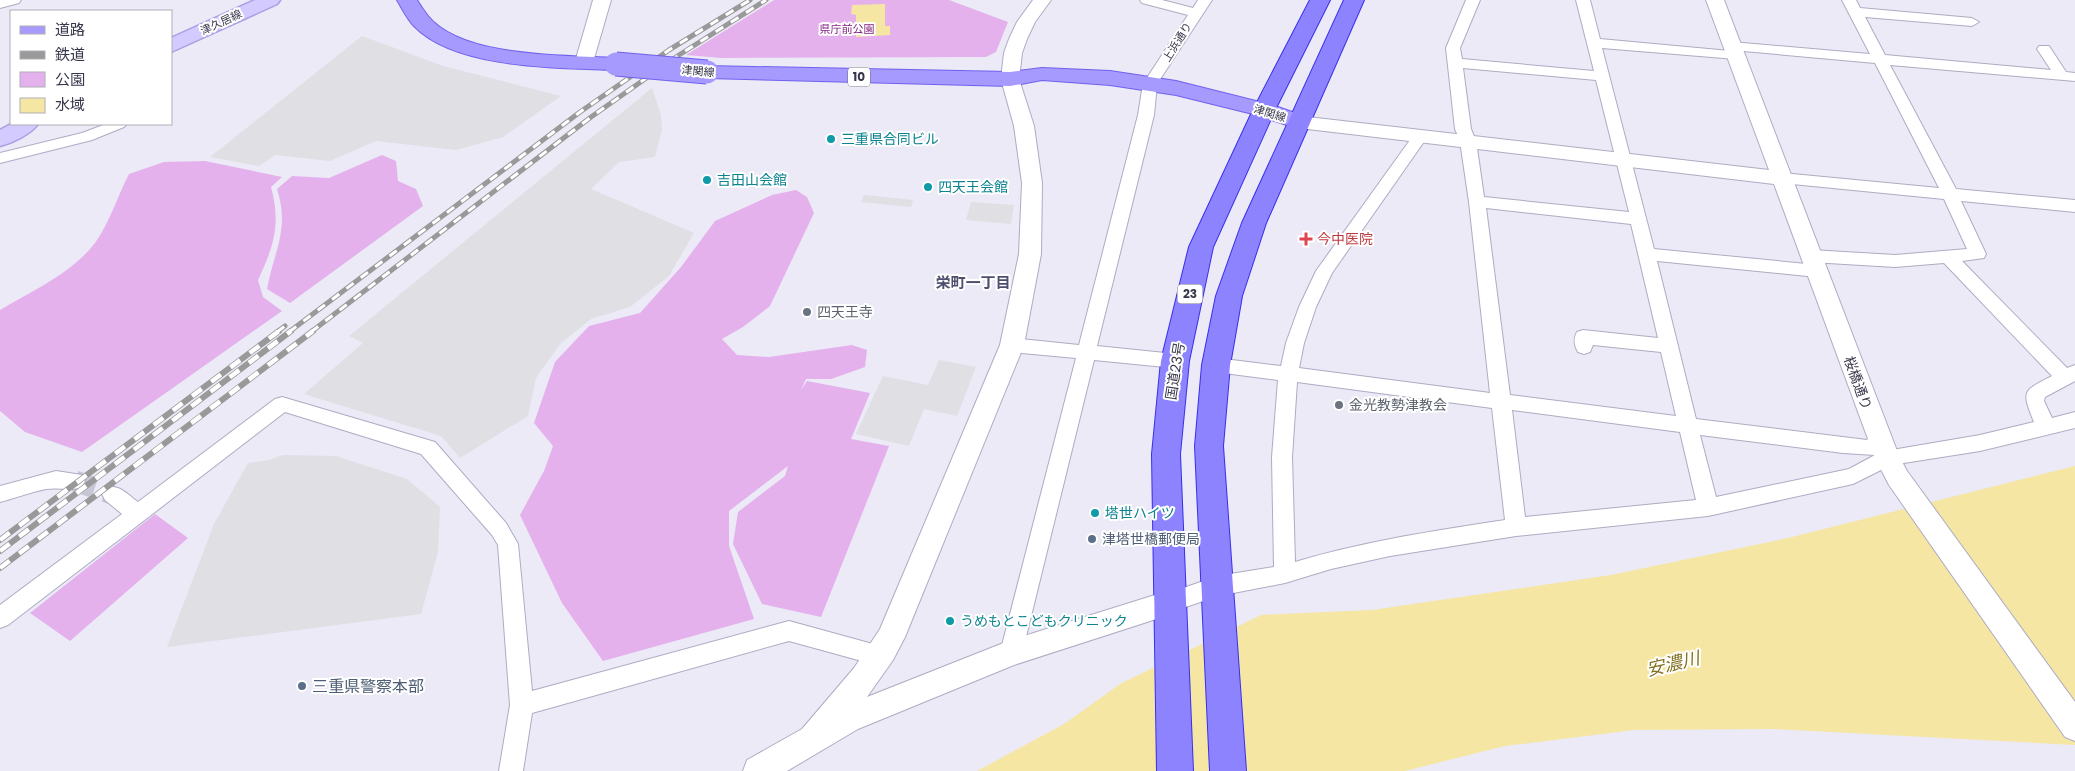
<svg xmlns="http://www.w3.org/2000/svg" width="2075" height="771" font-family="Poppins,'Noto Sans JP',sans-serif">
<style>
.green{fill:#e4b1ed}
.parking{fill:#dfdfe4}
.water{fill:#f6e6a3}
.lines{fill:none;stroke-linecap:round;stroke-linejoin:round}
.minor-tunnel{stroke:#c7c6d4;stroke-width:21;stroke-dasharray:21 11;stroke-linecap:butt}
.minor-casing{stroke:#adacc3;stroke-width:2}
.tertiary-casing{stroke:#adacc3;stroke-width:2}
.secondary-casing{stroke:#a99fe5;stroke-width:3}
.primary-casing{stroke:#6f61ed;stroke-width:2}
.trunk-casing{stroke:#3731e9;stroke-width:2}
.minor{fill:#fff;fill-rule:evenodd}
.tertiary{fill:#fff;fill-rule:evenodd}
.secondary{fill:#d3cbff;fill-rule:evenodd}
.primary{fill:#a69aff;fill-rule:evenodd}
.trunk{fill:#8e83ff;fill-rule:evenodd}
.rail-far1-casing{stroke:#999;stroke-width:5}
.rail-casing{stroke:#999;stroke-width:6}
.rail-far1{stroke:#fff;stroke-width:3;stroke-dasharray:9;stroke-linecap:butt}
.rail{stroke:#fff;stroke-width:4.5;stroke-dasharray:12;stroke-linecap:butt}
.primary-bridge-casing{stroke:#6f61ed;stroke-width:25;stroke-linecap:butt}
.primary-bridge{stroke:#a69aff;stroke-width:23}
.culture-dot{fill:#0f9aa8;stroke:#fff;stroke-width:2}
.health-dot{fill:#e0444e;stroke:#fff;stroke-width:2}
.worship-dot{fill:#6b7280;stroke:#fff;stroke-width:2}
.service-dot{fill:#5c6f8a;stroke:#fff;stroke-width:2}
.labels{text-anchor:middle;stroke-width:4;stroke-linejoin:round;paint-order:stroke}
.far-street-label{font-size:11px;fill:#37374b;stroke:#fff}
.far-park-label{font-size:11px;fill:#822580;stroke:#fff}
.shield{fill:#fff;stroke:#737381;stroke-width:1}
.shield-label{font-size:12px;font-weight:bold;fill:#37374b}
.culture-label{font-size:14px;fill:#0d838f;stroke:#fff;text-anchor:start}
.health-label{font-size:14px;fill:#be3a42;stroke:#fff;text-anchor:start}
.worship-label{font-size:14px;fill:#5b616d;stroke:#fff;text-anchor:start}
.street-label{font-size:14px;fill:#37374b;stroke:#fff}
.service-label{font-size:14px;fill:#4e5e75;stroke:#fff;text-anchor:start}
.neighbourhood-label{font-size:15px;font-weight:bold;fill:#4e4e6f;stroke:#fff}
.near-service-label{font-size:16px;fill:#4e5e75;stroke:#fff;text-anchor:start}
.near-water-label{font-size:18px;font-style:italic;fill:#83711f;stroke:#fff}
</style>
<rect width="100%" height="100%" fill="#ebeaf6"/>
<path class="green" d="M774,0H949L1008,22L996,52L986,57L721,58L686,55Z
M382,155L396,161L398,181L416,189L423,206L290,303L267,289C274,251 290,229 277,189L292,176L329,178Z
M205,161L282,177L271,187C281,224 274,246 258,280L263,297L282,311L82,452L25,432L0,411V310C32,291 72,273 95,243C110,222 117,197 129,174L164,162Z
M796,190L807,197L814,213L770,306L743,327L722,339L737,355L769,357L852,345L867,350L865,367L831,379H806L801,390L807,381L870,393L851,439L889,446L821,617L762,604L733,544L738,512L785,476L788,466L729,511V546L754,619L603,661L562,603L520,515L544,471L553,446L534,423L555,362L589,326L640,313L681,267L715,221L772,195Z
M155,514L188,538L70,641L30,613Z"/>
<path class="parking" d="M362,36L443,66L561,96L503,137L456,150L376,141L330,161L275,155L259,166L210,157Z
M652,88L661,115L662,130L655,157L619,162L591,189L694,233L669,276L630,307L591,319L560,344L536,378L528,416L460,458L441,436L304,394L363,343L349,336Z
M864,195L913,200L911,207L861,202Z
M971,202L1014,205L1011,224L966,220Z
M939,360L976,367L957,416L924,409L909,446L856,434L883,376L928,385Z
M283,455L336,456L407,479L440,507L438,552L421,614L167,647L214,524L248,463L269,460Z"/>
<path class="water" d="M885,4V26H890V35L856,37V15L851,14L852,5Z
M2075,466V745L1774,729L1634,730L1505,746L1405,771H977L1064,724L1120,684L1261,615L1372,610L1611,575L1788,538Z"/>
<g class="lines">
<path class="minor-tunnel" d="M75,481L112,494"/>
<defs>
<path id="minor" d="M0,0H21L19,3L0,8Z
M1140,0H1162L1193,8L1198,0H1212L1157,84L1154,115L1097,346L1175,354L1182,356L1184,361L1182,366L1175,368L1094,360L1022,653L1019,660L1011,663L1003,660L1000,653L1076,358L1012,352L1006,350L1003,345L1006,340L1012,338L1079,345L1138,115L1143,84L1188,15L1142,3Z
M1466,0H1480L1460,48L1462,59L1594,71L1576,0H1590L1600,39L1741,52L1743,55L1741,58L1736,59L1602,48L1654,249L1817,265L1823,267L1826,271L1823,275L1817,277L1657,261L1696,419L1867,440C1873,432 1877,430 1886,433L1889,439L1880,452L1980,435L2034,422C2021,390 2023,391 2052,376L1944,263L1895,267L1811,262L1805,260L1802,256L1805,252L1811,250L1895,255L1967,249L1944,199L1782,183L1776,182L1774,178L1776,174L1782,173L1939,188L1875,63L1732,50L1727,49L1725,46L1727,43L1732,42L1870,54L1842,0H1856L1860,8L1972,18L1979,22L1972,26L1865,17L1885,55L2051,70L2037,49L2039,46H2049L2066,72L2075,73V81L1890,65L1956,189L2075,200V212L1961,201L1986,254L1984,258L1962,261L2067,368L2075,365V381L2045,397L2044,401L2052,418L2075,412V428L1980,451L1891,465L1853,484L1708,516L1516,536L1390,556L1331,569L1285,583L1218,596L1171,612L1163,609L1160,602L1163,595L1218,576L1274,567L1272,457L1278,380L1216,372L1209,370L1207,365L1209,360L1216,358L1281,366L1286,343L1299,307L1316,271L1415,133H1425L1428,136L1332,273L1316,307L1304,343L1299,368L1490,393L1469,202L1460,141L1455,129L1446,48ZM1463,68L1596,80L1629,212L1484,197L1476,141L1471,129ZM1486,208L1631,224L1658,338L1583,330L1577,332C1573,339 1574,345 1578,352L1584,354L1590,352L1593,345L1661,352L1676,416L1510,395ZM1297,382L1492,408L1505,520C1434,531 1364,541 1295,562L1292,457ZM1512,410L1680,432L1696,500L1525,517ZM1700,435L1843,453L1875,455L1849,469L1716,497Z
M106,124H127L124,127L92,140L0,163V153L82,133Z
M282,397L435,442L506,523L518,544L532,691L789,621L880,646L888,649L891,656L888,663L880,666L789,641L532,713L523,771H499L510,705L498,545L492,535L421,454L285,412L8,625L0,628V605L122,514L105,500L102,494L105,488C118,483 127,494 138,502L275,399Z
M56,471L82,475L85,481L82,487C71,491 59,487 46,489C31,492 15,498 0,502V486Z"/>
<path id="tertiary" d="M593,0H611L593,62L590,66L584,67L578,66L575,62Z
M1033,0H1051L1035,22L1027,39L1022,53L1019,79L1034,126L1042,183L1041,254L1024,345L905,637L893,660L867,697L1011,640L1171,590L1181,593L1185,602L1181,611L1014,665L858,729L787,771H743L747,760L802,729L854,668L880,629L1000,345L1019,254L1022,183L1014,126L1001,79L1004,53L1009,39L1017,22Z
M1706,0H1724L1899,456L1907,471L2075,702V741L2065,737L1889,485L1875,458L1774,184L1299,128L1292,126L1289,122L1292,118L1299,116L1769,170Z"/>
<path id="secondary" d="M255,0H280L277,4L171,52V38Z
M11,124H38C31,134 12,143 0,146V130Z"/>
<path id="primary" d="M397,0H417C420,5 424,11 428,16C462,58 566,55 616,58L623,60L627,64L623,68L616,70C559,68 455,69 414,26C407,19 402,8 397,0Z
M707,66L1010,72L1042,68L1110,71L1176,81L1272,105L1307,117L1310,122L1307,127L1299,129L1257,115L1176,95L1110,85L1042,80L1010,86L707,78L699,77L696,72L699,67Z"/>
<path id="trunk" d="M1310,0H1330L1275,110L1213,247L1189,361L1180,454L1193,771H1157L1152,454L1161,361L1189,247L1253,110Z
M1344,0H1364L1266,223L1242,296L1230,365L1223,446L1246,771H1210L1195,446L1202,365L1216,296L1242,223Z"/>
</defs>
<use href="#minor" class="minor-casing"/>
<use href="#tertiary" class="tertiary-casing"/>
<use href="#secondary" class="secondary-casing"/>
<use href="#primary" class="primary-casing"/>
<use href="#trunk" class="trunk-casing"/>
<use href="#minor" class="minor"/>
<use href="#tertiary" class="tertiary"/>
<use href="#secondary" class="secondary"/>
<use href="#primary" class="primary"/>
<use href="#trunk" class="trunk"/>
<defs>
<path id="rail-far1" d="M277,332L285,326
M289,332L580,112L669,50L750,0
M311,332L591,117L679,55L766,0"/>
<path id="rail" d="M0,540L279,331
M0,551L291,331
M0,568L313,331"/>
</defs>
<use href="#rail-far1" class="rail-far1-casing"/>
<use href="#rail" class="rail-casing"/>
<use href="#rail-far1" class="rail-far1"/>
<use href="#rail" class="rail"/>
<defs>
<path id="primary-bridge" d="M616,64L707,72"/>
</defs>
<use href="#primary-bridge" class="primary-bridge-casing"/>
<use href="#primary-bridge" class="primary-bridge"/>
</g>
<g class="culture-dot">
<circle cx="831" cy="139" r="5"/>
<circle cx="707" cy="180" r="5"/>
<circle cx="928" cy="187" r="5"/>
<circle cx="1095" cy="513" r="5"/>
<circle cx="950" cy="621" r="5"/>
</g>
<path class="health-dot" d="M1303.5 231.5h5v5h5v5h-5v5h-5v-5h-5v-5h5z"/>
<g class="worship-dot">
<circle cx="807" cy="312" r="5"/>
<circle cx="1339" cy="405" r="5"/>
</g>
<g class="service-dot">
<circle cx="1092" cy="539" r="5"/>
<circle cx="302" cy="686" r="5"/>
</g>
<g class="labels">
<g class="far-street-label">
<text transform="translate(221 22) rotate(-25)" y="4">津久居線</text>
<text transform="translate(1177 42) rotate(-58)" y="4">上浜通り</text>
<text transform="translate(698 71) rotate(5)" y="4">津関線</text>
<text transform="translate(1270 113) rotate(17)" y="4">津関線</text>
</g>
<g class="far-park-label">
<text x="847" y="33">県庁前公園</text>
</g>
<g class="shield">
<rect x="848" y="67.5" width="22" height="19" rx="4"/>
<rect x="1177.5" y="284.5" width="25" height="19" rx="4"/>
</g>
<g class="shield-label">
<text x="859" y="81">10</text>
<text x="1190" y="298">23</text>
</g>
<g class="culture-label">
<text x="841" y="144">三重県合同ビル</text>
<text x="717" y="185">吉田山会館</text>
<text x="938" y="192">四天王会館</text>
<text x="1105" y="518">塔世ハイツ</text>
<text x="960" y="626">うめもとこどもクリニック</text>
</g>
<g class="health-label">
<text x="1317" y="244">今中医院</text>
</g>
<g class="worship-label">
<text x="817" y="317">四天王寺</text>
<text x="1349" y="410">金光教勢津教会</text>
</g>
<g class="street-label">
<text transform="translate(1175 371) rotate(-81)" y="5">国道23号</text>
<text transform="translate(1858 383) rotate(70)" y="5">桜橋通り</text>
</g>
<g class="service-label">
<text x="1102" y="544">津塔世橋郵便局</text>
</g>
<g class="neighbourhood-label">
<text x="973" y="288">栄町一丁目</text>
</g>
<g class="near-service-label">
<text x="312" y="692">三重県警察本部</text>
</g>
<g class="near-water-label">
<text transform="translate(1673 664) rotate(-13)" y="6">安濃川</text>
</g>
</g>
<rect x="10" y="10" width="162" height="115" fill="#ffffff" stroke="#afafb7"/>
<rect x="20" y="26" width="25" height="8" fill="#a69aff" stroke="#afafb7"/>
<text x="55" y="35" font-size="15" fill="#37374b">道路</text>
<rect x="20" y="51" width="25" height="8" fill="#999999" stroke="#afafb7"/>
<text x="55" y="60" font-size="15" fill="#37374b">鉄道</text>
<rect x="20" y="72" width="25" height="15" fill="#e4b1ed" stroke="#afafb7"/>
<text x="55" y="85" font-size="15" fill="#37374b">公園</text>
<rect x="20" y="98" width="25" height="15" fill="#f6e6a3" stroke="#afafb7"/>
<text x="55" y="110" font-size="15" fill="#37374b">水域</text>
</svg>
